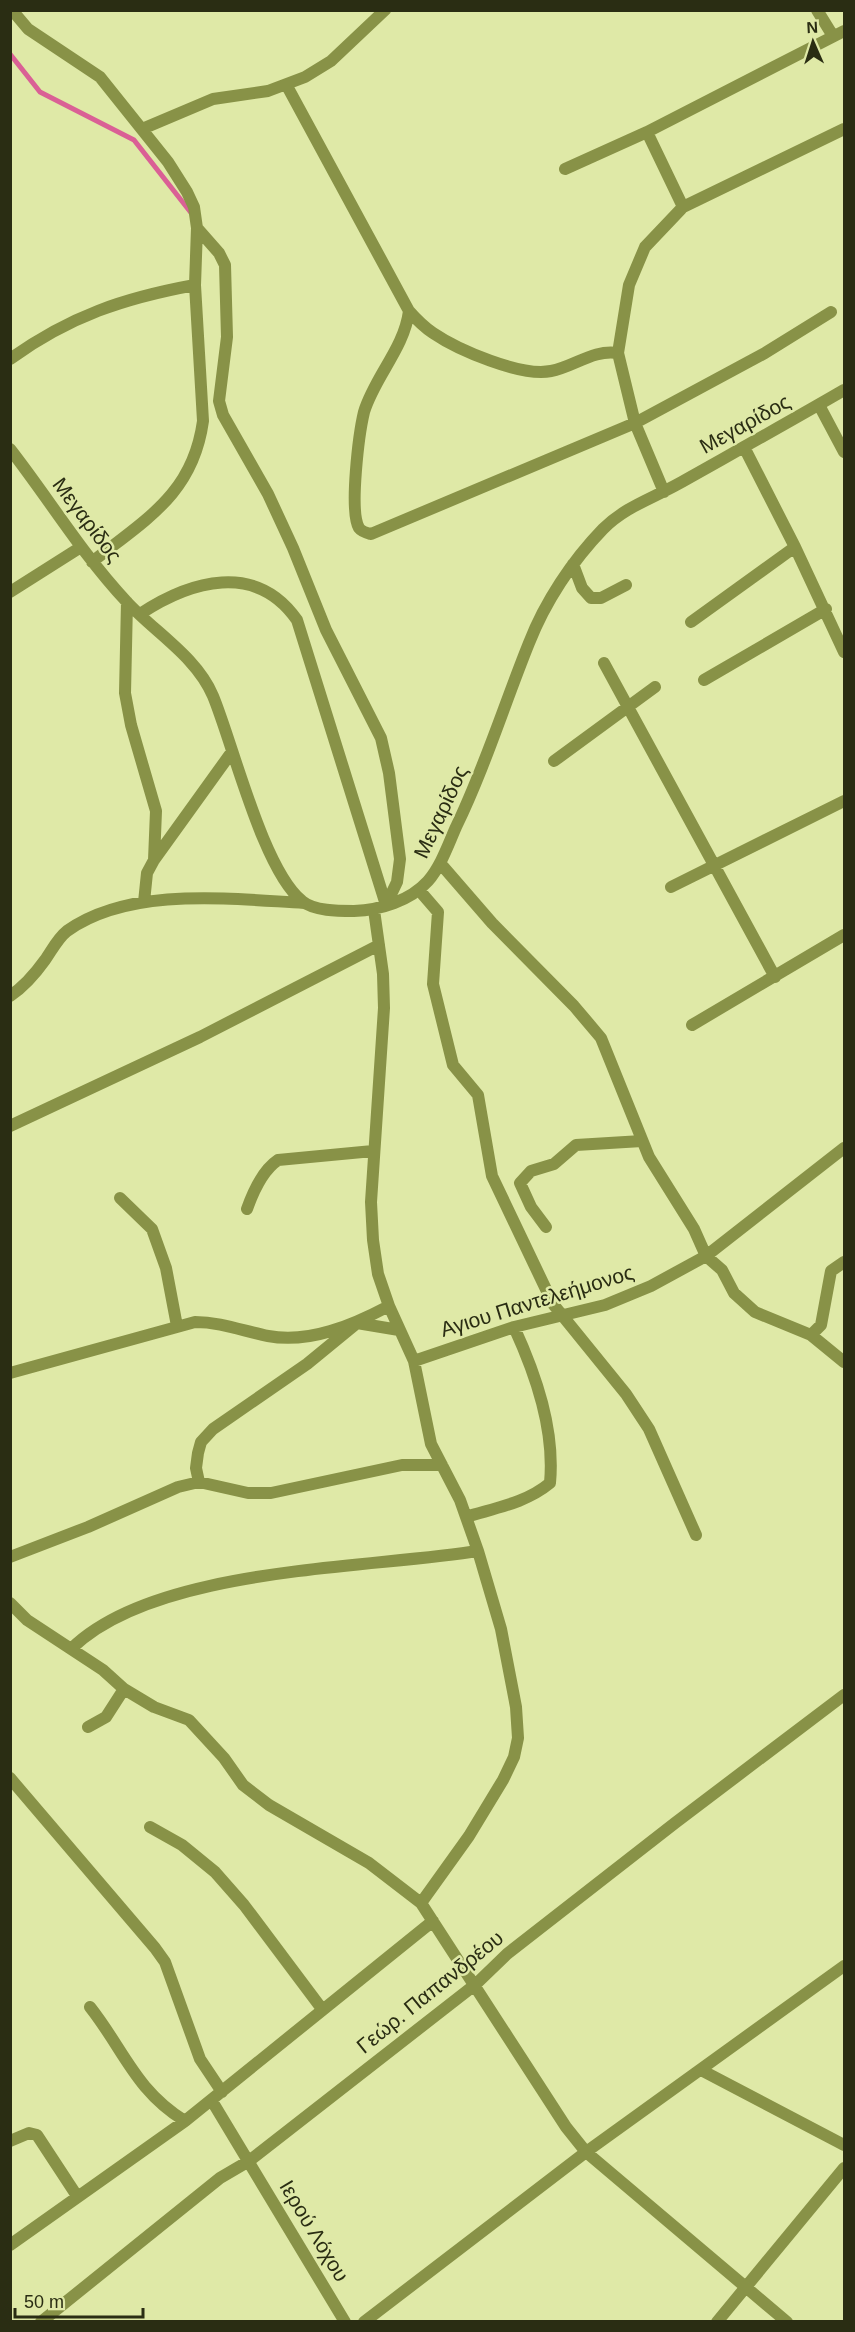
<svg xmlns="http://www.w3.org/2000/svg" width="855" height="2332" font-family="Helvetica,sans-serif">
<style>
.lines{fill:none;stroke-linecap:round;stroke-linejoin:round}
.stream{stroke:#da6095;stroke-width:5}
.street{stroke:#889247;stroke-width:12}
.labels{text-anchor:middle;stroke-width:5;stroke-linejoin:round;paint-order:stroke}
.street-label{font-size:21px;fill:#2a2d13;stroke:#dfe9a7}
</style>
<rect width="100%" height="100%" fill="#dfe9a7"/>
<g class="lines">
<path class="stream" d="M10,54L40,92L134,140L192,214"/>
<path class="street" d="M12,10L28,29L100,77L168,162L187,192L194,207L197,228L195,285L203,421C193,494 146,519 92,562
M817,10L833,36
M287,86L409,311C416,319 424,327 433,333C458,350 521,377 551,371C574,367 593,349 618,353
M142,129L213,99L268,91L305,77L331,61L385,10
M647,132L683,207L844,129
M565,169L647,132L844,31
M197,228L219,253L225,265L227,337L219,401L223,415L268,494L293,548L326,630L381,738L389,773L400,859L397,882L386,905
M409,311C404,349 375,376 364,412C359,433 349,511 359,528C362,532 367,533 371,534L635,423L765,353L831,312
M10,359C70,316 124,298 195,285
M819,405L844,452
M744,447L795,547L844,652
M10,449C49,499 82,554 126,601C154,632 196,656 213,696C233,744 263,870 302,901C314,911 338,911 354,911C380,910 410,901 428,881C441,866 448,845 456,827C485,767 504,705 529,643C545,602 572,561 603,529C625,507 651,499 678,484C733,453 789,422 844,390
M664,492L635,423L618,353L629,285L645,247L683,207
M573,564L582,588L591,598H601L626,585
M10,592L81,547
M127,602L125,693L131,725L156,811L154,860
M140,614C190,581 256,561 297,620L386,905
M691,622L795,547
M604,663L775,977
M704,680L826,609
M554,761L655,687
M440,863L492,923L574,1006L601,1038L649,1157L694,1229L706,1256L722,1270L734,1293L755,1312L811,1335L844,1362
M671,887L844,801
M419,890L438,912L433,984L453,1065L478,1095L492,1176L553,1304L626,1394L649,1429L696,1535
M144,902L147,873L154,860L231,753
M374,910L383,974L384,1008L371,1202L373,1240L378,1274L389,1306L414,1361L431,1444L460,1500L478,1551L501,1629L516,1707L518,1738L514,1757L503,1780L469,1836L421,1903
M10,996C25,986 35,974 45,960C52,950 58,938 67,931C130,886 231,899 304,903
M692,1025L844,935
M10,1126L200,1037L379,945
M120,1198L152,1229L166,1268L177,1326
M247,1209C253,1192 263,1170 278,1160L373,1151
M546,1227L531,1207L520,1183L531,1171L554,1164L576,1145L642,1141
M811,1335L821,1325L831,1271L844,1262
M414,1361L514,1327L605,1305L651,1286L706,1256L844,1148
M10,1373L195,1322C221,1322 243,1331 268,1336C309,1344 353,1325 389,1306
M199,1482L196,1468L198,1453L201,1442L213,1429L307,1364L357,1323L399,1330
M466,1517C495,1508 526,1503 550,1483C555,1430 536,1375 514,1327
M10,1557L88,1527L178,1487L199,1482L248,1493H271L402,1465H442
M10,1603L27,1620L103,1670L124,1689L154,1707L189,1720L224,1758L243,1785L269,1805L369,1863L421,1903L566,2127L586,2152L787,2322
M72,1648C155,1567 365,1569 478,1551
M88,1727L106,1717L124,1689
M10,1778L155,1948L165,1962L200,2059L222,2092
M150,1827L182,1845L215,1872L244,1905L322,2009
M90,2007C124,2050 135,2090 185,2121
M701,2070L844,2145
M212,2101L345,2322
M10,2141L29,2133L37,2135L77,2196
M10,2245L185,2121L433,1921
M41,2322L220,2178L249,2161L476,1984L507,1954L675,1823L844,1695
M364,2322L586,2152L844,1966
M717,2322L844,2168"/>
</g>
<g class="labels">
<g class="street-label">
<text transform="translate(745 424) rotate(-29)" y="7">Μεγαρίδος</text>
<text transform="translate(87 520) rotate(53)" y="7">Μεγαρίδος</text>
<text transform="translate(441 812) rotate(-65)" y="7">Μεγαρίδος</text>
<text transform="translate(537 1301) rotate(-17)" y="7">Αγιου Παντελεήμονος</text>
<text transform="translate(430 1992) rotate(-39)" y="7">Γεώρ. Παπανδρέου</text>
<text transform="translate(314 2231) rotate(59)" y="7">Ιερού Λόχου</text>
</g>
</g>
<rect width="855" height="2332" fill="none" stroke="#2a2d13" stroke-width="24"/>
<g transform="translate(813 42) rotate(357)" stroke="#dfe9a7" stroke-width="4.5" paint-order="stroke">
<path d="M0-4.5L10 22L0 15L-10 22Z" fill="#2a2d13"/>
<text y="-9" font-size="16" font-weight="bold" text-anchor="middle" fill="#2a2d13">N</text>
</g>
<path d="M15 2308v9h128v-9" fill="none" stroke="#2a2d13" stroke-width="3"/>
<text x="24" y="2308" font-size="18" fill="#2a2d13" stroke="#dfe9a7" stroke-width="4.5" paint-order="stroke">50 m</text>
</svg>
